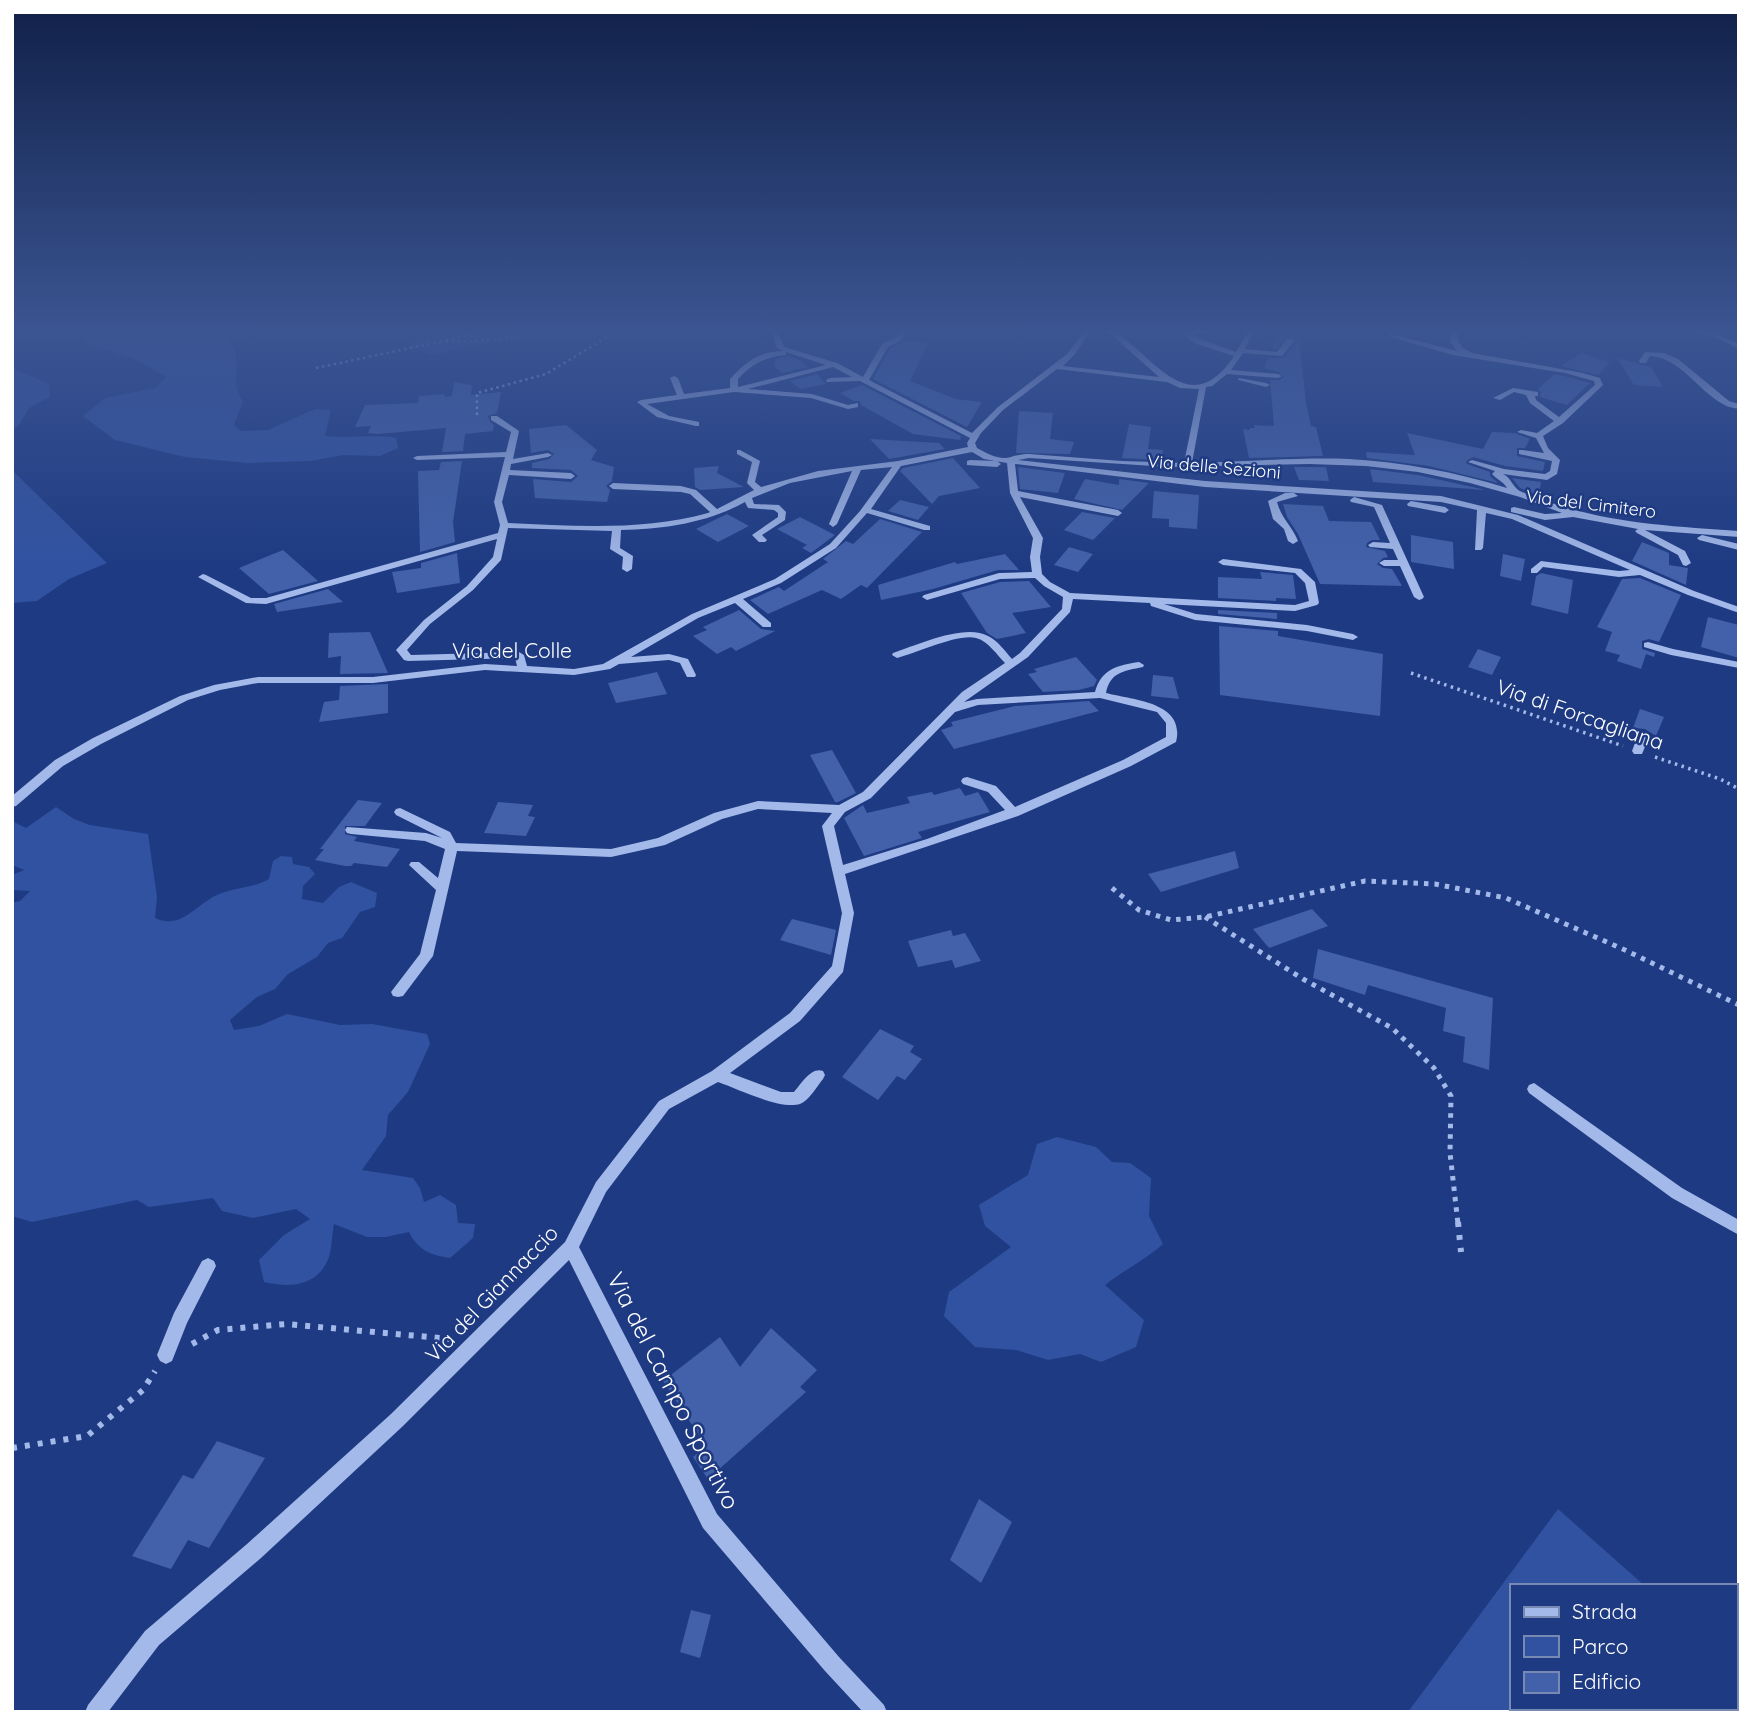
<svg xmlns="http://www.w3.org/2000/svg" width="1751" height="1724" font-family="Quicksand,sans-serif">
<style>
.green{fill:#3152a1}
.building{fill:#4261aa}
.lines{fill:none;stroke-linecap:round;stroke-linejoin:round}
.path-far3{stroke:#a3b9e9;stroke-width:2.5;stroke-dasharray:2.5 3.5;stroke-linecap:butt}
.path-far2{stroke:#a3b9e9;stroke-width:3.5;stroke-dasharray:2.5 4.5;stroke-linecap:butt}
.path-far1{stroke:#a3b9e9;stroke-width:5;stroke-dasharray:4.5 6;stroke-linecap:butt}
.path{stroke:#a3b9e9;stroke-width:6;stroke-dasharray:5 8;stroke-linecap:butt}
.minor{fill:#a3b9e9;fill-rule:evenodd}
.labels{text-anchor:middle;stroke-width:5;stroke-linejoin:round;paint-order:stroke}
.far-street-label{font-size:18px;fill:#fff;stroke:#1e3a82}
.street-label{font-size:21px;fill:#fff;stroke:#1e3a82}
.near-street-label{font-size:24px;fill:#fff;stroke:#1e3a82}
</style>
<rect width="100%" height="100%" fill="#1e3a82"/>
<path class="green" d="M80,328H218C254,361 224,374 243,401L234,425L241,431L268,430L315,409L331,410L325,436C349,439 373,434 396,438L398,448L380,456L343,455L310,461L247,463L185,457L115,440L83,416L105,398L155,388L167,377L133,358L96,347L82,337Z
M412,328H503L491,335L523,333V338L508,342L494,341L430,355L409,346L430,336Z
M12,368L49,384L50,397L29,408L19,425L12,430Z
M12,470L107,563L69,579L37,601L12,603Z
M56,807L74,819L90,825L148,834L157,897L155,918C180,930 195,906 215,896C232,887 252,889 269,879L273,861L281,856L292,857L293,864L309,867L315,874L303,886L302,899L323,903L339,887L351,882L377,893L375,907L360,912L342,938L328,943L317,957L288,974L275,989L257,997L230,1020L234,1030L259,1026L287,1014L340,1025L372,1024L427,1034L430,1044L408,1092L388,1115L386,1136L362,1170L413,1178L420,1188L424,1202L440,1195L456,1205L458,1223L475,1224L473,1238L450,1258C430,1255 418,1250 409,1232L386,1237H367L334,1224C332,1234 332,1247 329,1257C318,1287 290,1288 264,1282L259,1260L284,1235L310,1219L296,1209L253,1218L222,1211L213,1198L149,1207L137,1200L32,1222L12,1216V903L20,901L30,891L12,890V875L24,870L12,865V821L26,828Z
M1057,1137L1096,1147L1112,1162L1130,1163L1151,1178L1149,1216L1163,1244C1145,1260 1124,1270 1105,1285L1144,1320L1136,1347L1101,1362L1080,1354L1048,1360L1016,1350L975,1347L944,1316L949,1292L1011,1247L985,1226L979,1205L1028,1175L1037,1144Z
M1558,1509L1645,1586H1511V1708H1735V1665L1739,1668V1712H1408Z"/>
<path class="building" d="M1280,328H1303L1299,340L1306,402L1311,426L1316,427L1323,456L1249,458L1243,429L1250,430V428H1255L1254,425L1274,426L1270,380H1279L1284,377L1279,372L1264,368L1268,358H1284L1298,340L1287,336L1276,349H1272Z
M904,341L928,343L910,381L956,399L982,402L967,427L873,379L890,349Z
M1581,353L1610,362L1598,375L1561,366Z
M788,356L798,359L808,367L782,373L774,366L776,359Z
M1617,358L1651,367L1663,387L1634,385Z
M817,374L826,384L800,389L790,381Z
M1554,374L1564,376L1590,383L1567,405L1540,397L1541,392L1538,389Z
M454,382L472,385L471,395L501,392L497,413L488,416L490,422L494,425L493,431L465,434L463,451L442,452L446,428L377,434L368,433L371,426L355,427L365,405L418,403L419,396L445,394L444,397L452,396Z
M862,385L961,436L960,440L913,434L861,405L860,401H854L840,393Z
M1019,411L1053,413L1050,439L1074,442L1070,454L1016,453Z
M1129,424L1151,427L1148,449L1163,450L1162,460L1122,458Z
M566,425L597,450L591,460L614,467L612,481L606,486L610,490L607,502L535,498L533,479L571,482L578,476L571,470L532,468V463L549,459L554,454L548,450L531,453L529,429Z
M1492,432L1515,433L1530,439L1525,448H1517V456L1545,462L1543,471L1505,466L1473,457L1466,461L1467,464L1490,472V476L1498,483L1429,466L1367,458L1366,452L1415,455L1407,433L1483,449Z
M870,439L939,443L945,449L889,459Z
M953,458L980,488L939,496L932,504L900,471L903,468Z
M462,461L453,522L455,542L420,552L418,471L439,470L441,462Z
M719,466L717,473L744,487L700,490L695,487L694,468Z
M1018,467L1065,473L1058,493L1020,489Z
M1294,467H1326L1329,481L1299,480Z
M1370,469L1418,475L1486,490L1373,482Z
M1512,478L1541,482L1539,496L1520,488Z
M1085,479L1119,485V479L1149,483L1122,510L1074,499Z
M1154,491L1199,495L1197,529L1169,527V519L1152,518Z
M900,500L929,507L918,520L888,511Z
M1283,504L1323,506L1329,521L1371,522L1380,540H1372L1367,543L1366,547L1385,551L1388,557L1383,558L1377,564L1383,568L1392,569L1402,586L1320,584L1298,534L1287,517Z
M1082,512L1115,518L1093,540L1064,530Z
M727,514L749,526L718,542L696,529Z
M800,517L835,535L811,553L802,548L807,545L777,529Z
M880,519L922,532L867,588L861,585L841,599L822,590L768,614L750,600L779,587L784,591L828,562L823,559L846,541L853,544Z
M1411,535L1453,542L1454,569L1411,562Z
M1642,542L1669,553V565L1688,568L1686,585L1632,561Z
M1069,547L1093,554L1078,572L1054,565Z
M283,550L318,581L269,594L239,568Z
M457,553L460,583L397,593L392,572L421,568V563Z
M1005,554L1019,570H998L933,589L881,600L878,585L955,562L957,564Z
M1503,554L1525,559L1521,581L1500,576Z
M1260,572L1293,575L1296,599L1276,598V601L1218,598V577L1262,579Z
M1541,573L1573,580L1568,614L1531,605L1536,576Z
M1640,578L1681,595L1659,642L1649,639L1642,641V649L1655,653L1654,657L1646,654L1641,669L1617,661L1620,655L1605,651L1612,632L1597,627L1622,579Z
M1029,581L1051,607L1012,613L1026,633L997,639L987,633L961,593L1000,582Z
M328,589L343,602L277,612L274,604Z
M739,610L761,629L775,631L736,651L731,647L717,654L693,636L707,630L703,627Z
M1218,610L1277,613V619L1218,614Z
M1708,617L1739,625V658L1701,647Z
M1219,626L1278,631V636L1383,654L1380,716L1220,695Z
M370,632L388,673L340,674L341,656L328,658L329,633Z
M1478,649L1501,657L1492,675L1468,667Z
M1076,657L1097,680L1094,686L1079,690L1043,692L1028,674L1037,672L1034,669Z
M657,672L667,694L616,703L608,683Z
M1153,675L1173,677L1179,699L1151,696Z
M388,684V713L319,722L324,702L339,700L340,686Z
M1089,701L1099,711L954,749L941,730L953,726L951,722L1015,706Z
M1640,709L1664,717L1656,736L1645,729L1633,728Z
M832,750L856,793L838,802H835L810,755Z
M960,788L965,796L978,792L990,812L918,832L922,838L864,856L844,818L863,805L867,813L910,803L907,797L932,792L934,795Z
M358,800L382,803L365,826H345V834L357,837L354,841L400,849L387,867L354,863L351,866H345L315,860L324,849H320Z
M498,802L533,805L528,816L535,817L526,836L484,833Z
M1235,851L1239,868L1161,892L1148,874Z
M1312,909L1328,926L1269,948L1253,929Z
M792,919L836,930L831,955L780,940Z
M951,930L953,936L965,933L981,961L955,968L952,960L918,967L908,941Z
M1318,949L1493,998L1489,1070L1463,1062L1465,1037L1443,1031L1446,1008L1368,985L1365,995L1313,978Z
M880,1029L914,1046L910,1052L922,1059L905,1080L897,1076L878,1100L842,1077Z
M771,1328L817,1370L800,1387L806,1392L708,1479L693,1457L706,1446L663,1381L720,1337L740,1367Z
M217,1441L265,1458L209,1548L188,1540L171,1569L132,1556L183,1475L193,1479Z
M979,1499L1012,1522L981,1583L950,1560Z
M691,1610L711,1615L700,1658L680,1652Z"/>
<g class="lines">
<path class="path-far3" d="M446,340L509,328
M316,368L438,342L478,341L584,328
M477,415V393L546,374L609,336V332L601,328"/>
<path class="path-far2" d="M1411,673L1623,746
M1655,757L1720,779L1739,789"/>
<path class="path-far1" d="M1112,888L1139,910L1171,920L1205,917L1365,881L1435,884L1506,898L1625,950L1739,1005
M1205,917L1303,979L1392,1028L1434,1068L1451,1096L1450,1153L1458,1224"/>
<path class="path" d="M1458,1222L1461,1252
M192,1344L218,1330L286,1324L451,1339
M12,1448L87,1436L143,1390L155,1371"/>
<path class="minor" d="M770,328H776L784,347L837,363L863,377L882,344L896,337L902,328H908L902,340L888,347L869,380L972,433L998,407L1067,354L1086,329H1111C1153,354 1189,424 1234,356L1197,344L1184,336V332L1209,328L1210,331L1193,335L1203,340L1236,352L1250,328H1256L1245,349L1277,352L1288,338L1295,340L1282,356L1243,353L1231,370L1278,374L1282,376L1278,378L1227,374L1212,386L1206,387L1192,463C1244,462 1297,457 1349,459C1402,462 1456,472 1507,488C1502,480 1497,480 1492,474L1495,471L1468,462L1472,460L1504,469L1545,474L1550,471L1552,461L1519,454V450H1522L1544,453L1536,438L1517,432L1521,430L1537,433L1554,421L1530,403L1526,395L1514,392L1500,400L1493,398L1513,388L1538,392V396H1535L1536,400L1559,417L1595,385L1594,381L1565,373L1453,355L1387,336L1391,334L1457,351L1450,341L1452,328H1459L1458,341L1463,348L1472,353L1583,373L1600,378L1603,385L1563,423L1543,436L1548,448L1560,460L1557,474L1547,480L1503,474C1512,478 1513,489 1522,492C1591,522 1665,526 1739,531V537L1645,530L1685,551L1691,563L1686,566L1683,565L1678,555L1637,533L1635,531L1638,529L1573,517L1545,520L1511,512V508L1514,507L1545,514L1562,513L1520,497L1470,483L1418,472L1366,466L1310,464L1169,467L1029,458L1018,460L1205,481L1441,496L1518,515L1694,591L1739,607V613L1688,595L1640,575L1619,577L1543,567L1537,573H1531V569L1541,561L1619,571L1630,570L1512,519L1486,513L1483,548L1481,550H1475L1477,510L1441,502L1205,487L1015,464L1018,491L1118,510L1122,513L1118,516L1020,497L1043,538L1040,557L1042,574L1050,582L1070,593L1295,605L1309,601L1305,583L1295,573L1223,565L1218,562L1223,559L1301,569L1315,582L1319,603L1317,605L1295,611L1164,604L1196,614L1307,625L1353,634L1358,637L1353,640L1307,631L1195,620L1151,606L1150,603L1073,599L1070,612L1028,657L964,702L977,699L1095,692C1101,669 1118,665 1139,662L1144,665L1143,667C1124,671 1110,672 1106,693C1133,700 1186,702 1176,742L1131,766L1018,816L845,874L854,913L843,972L800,1021L730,1073L781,1092H794C802,1083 811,1067 823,1071L825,1075L823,1079C817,1086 809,1101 800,1104C780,1110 738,1089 718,1082L669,1109L606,1192L579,1247L717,1514L839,1657L884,1705L887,1712H863L825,1671L703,1528L569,1260L403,1426L261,1558L159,1645L108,1712H85L88,1705L145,1631L247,1544L391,1414L565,1242L596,1182L659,1101L712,1071L790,1013L832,966L842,913L822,826L832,813L758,809L722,819L665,845L611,857L457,851L433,956L403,996L398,997L393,996L391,992L420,954L436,890L409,865L411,862H419L438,878L445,849L425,841L351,834L347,833L345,830L347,827L426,833L442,838L396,815L394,812L396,809L400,808L450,832L456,843L611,849L658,838L714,813L758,801L839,805L863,792L962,692L1005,663C997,655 988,641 976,638C959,633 916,653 897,658L892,655L893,653C917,645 965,623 988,636C998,641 1005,651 1012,659L1020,653L1062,609L1063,597L1044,586L1035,578L1000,579L927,600L922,597L924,595L999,573L1032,572L1030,557L1033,538L1010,493L1007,463L984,459L972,452L901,466L871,509L930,526V530H924L867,513L836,548L781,583L743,599L771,623V627H763L735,603L698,618L631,657L669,654L688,659L696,675L695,677H687L680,663L669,660L619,664L610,669L574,675L485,670L373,683H258L220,690L188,700L101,744L63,766L16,806L12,807V796L55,760L93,738L180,696L214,685L258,677H373L485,664L517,666L515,658L408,661L404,660L396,650L424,620L467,586L493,557L497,539L266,604L246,603L198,577L203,574L206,575L251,598H266L498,533L500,525L494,502L505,457L417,460L413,458L417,456L506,452L511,432L491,420V416H497L519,431L513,459L548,453L552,455L548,457L511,464L510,470L571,473L575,476L571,479L509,475L502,502L508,523C574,526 644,531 708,513L710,512L690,494L681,492L613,489L609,486L613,483L681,486L696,490L717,509L754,490L747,483L752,462L737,454V450H740L760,461L755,482L761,487L818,471L898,461L968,447L967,443L970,438L860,381L827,382L826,380L830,378L852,377L833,367L748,389L812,394L848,405L858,403V407L848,409L811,398L734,392L647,404L669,416L699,422V426H696L657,417L637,402L641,400L677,395L670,378L674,376L678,378L684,394L730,388V379C745,362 760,351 783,351L777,348ZM1090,332H1107L1114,337L1159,377L1063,366L1075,354ZM786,352L826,365L738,387V379C752,364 765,357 786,355ZM1057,369L1167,382L1180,388L1199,389L1184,463L1122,461L1029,454C1021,454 1018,455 1011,457C1000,461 986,453 977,448L975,443L981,433L1003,410ZM892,467L860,511L830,544L775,579L692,614L603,664L574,669L527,666L524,655L519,652L411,655L407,650L430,624L473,590L501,560L508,528L612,531L610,549L623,557L622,569L627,572L632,569L633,556L620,548L621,530C664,529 707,523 745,502L748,508L774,510L778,513V517L752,535L759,542H765L767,540L762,535L785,520L786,512L779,505L754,504L752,498L790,483L852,471L829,524L833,527L837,524L861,470ZM1100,698L1157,712L1166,723V737L1123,760L1015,807L996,786L967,777L963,778L961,781L963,784L988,792L1005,810L927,839L843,865L834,826L845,812L871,798L955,712L978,705Z
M1318,328H1325L1327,330L1321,331Z
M1673,328C1696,326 1719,333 1739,344V349L1717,338Z
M1645,352L1664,353L1678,359L1729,401L1739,404V409C1734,408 1727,407 1723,404C1697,390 1681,358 1650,356L1646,363H1640L1639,361Z
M1239,378L1266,383L1270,385L1266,387L1238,380Z
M970,460L997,461L1001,464L997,467L967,465V461Z
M1285,493H1294L1298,496L1277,502C1282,520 1291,524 1298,541L1293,544L1288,541L1284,529L1273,519L1268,501Z
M1354,497L1382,505L1424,597L1422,599L1419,600L1414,597L1400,566H1384L1379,563L1384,560H1398L1393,549L1370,547L1368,545L1373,542L1390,543L1374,507L1351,502L1350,500Z
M1411,501L1445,507L1449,510L1445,513L1408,506L1407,504Z
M1702,535L1739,544V550L1699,540L1697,538Z
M1648,642L1673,649L1739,662V668L1671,655L1644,647V643Z
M1644,731L1650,735L1642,754H1634L1632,751L1638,735Z
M1534,1083L1682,1188L1739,1220V1235L1672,1198L1529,1093L1527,1089L1529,1085Z
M208,1258L214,1261L216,1266L187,1323L172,1361L166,1364L160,1361L157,1355L174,1313L202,1261Z"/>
</g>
<linearGradient id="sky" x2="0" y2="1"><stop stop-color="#102048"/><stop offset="0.58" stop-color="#3b5592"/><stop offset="1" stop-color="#3b5592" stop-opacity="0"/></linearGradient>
<rect width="1751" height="569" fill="url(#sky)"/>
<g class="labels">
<g class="far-street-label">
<text transform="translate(1214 467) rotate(5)" y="6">Via delle Sezioni</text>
<text transform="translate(1591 504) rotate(7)" y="6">Via del Cimitero</text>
</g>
<g class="street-label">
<text x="512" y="658">Via del Colle</text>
<text transform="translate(1580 715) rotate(19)" y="7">Via di Forcagliana</text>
<text transform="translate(492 1294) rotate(-46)" y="7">Via del Giannaccio</text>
</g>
<g class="near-street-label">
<text transform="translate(673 1391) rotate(63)" y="8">Via del Campo Sportivo</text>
</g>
</g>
<rect width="1751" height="1724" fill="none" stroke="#ffffff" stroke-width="28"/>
<rect x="1510" y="1584" width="228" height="126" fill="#1e3a82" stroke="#7889b4" stroke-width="2"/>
<rect x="1524" y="1607" width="35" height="10" fill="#a3b9e9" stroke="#7889b4" stroke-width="2"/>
<text x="1572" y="1619" font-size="21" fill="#ffffff">Strada</text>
<rect x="1524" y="1636" width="35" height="21" fill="#3152a1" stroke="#7889b4" stroke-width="2"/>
<text x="1572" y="1654" font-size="21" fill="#ffffff">Parco</text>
<rect x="1524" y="1672" width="35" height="21" fill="#4261aa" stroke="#7889b4" stroke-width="2"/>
<text x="1572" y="1689" font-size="21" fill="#ffffff">Edificio</text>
</svg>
